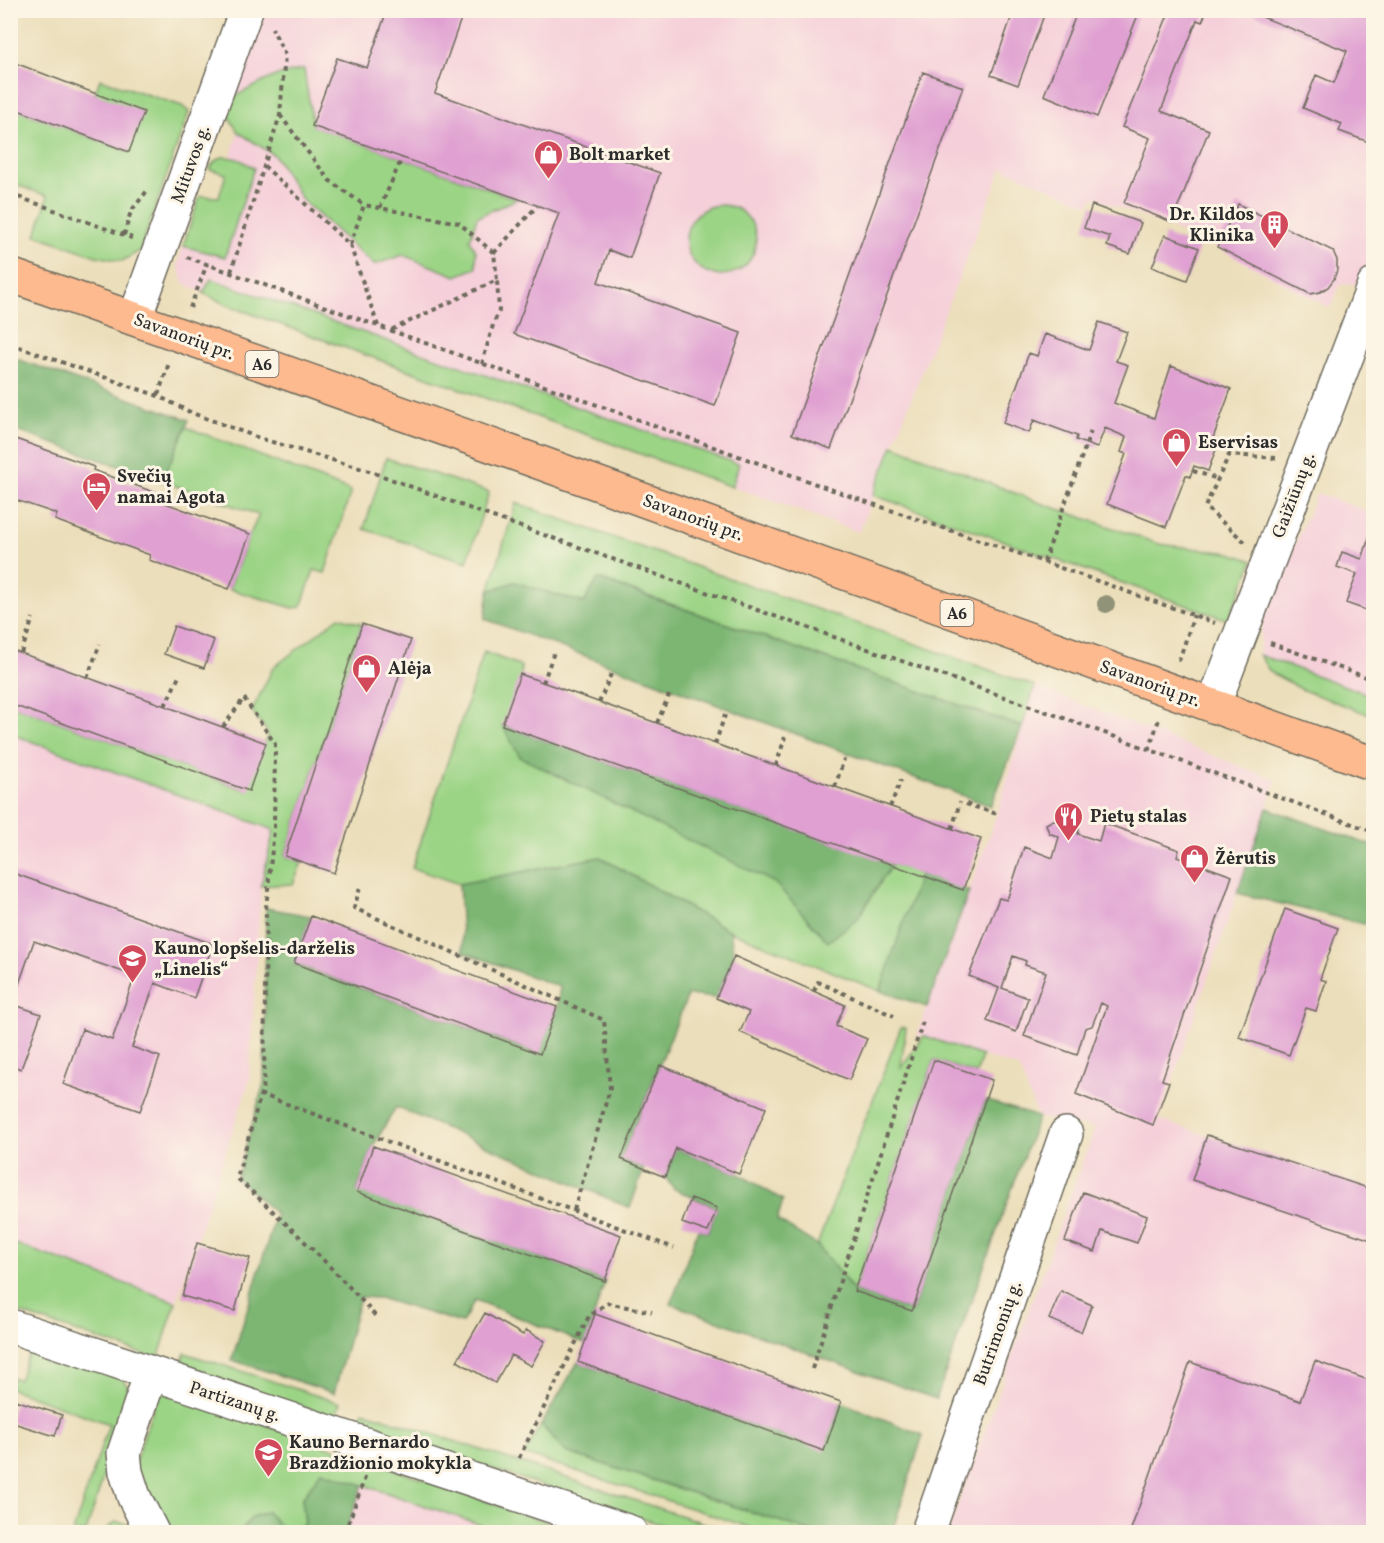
<svg xmlns="http://www.w3.org/2000/svg" width="1384" height="1543" font-family="Vollkorn,serif">
<style>
.built{fill:#f5cfd9}
.green{fill:#9cd486;stroke:#648058;stroke-width:1.5}
.forest{fill:#7db673;stroke:#54704f;stroke-width:1.5}
.building{fill:#e0a1d2}
.lines{fill:none;stroke-linecap:round;stroke-linejoin:round}
.minor-casing{stroke:#6e6a5d;stroke-width:36}
.major-casing{stroke:#6e6a5d;stroke-width:36}
.path{stroke:#6e6a5d;stroke-width:4;stroke-dasharray:4.5 4.5;stroke-linecap:butt}
.minor{stroke:#fff;stroke-width:33}
.major{stroke:#fcba8e;stroke-width:33}
.tree{fill:#919378}
.labels{text-anchor:middle;stroke-width:6;stroke-linejoin:round;paint-order:stroke}
.shield{fill:#fcf5e5;stroke:#6a6863;stroke-width:1.5}
.shield-label{font-size:16px;font-weight:bold;fill:#2b2b2b}
.poi-label{font-size:18px;font-weight:bold;fill:#2b2b2b;stroke:#fcf5e5;text-anchor:start}
.street-label{font-size:18px;fill:#2b2b2b;stroke:#fcf5e5}
</style>
<rect width="100%" height="100%" fill="#fcf5e5"/>
<filter id="ink" filterUnits="userSpaceOnUse"><feTurbulence type="fractalNoise" baseFrequency=".0167" numOctaves="2"/><feDisplacementMap in="SourceGraphic" scale="12" xChannelSelector="R" yChannelSelector="G"/><feConvolveMatrix kernelMatrix="1 2 1 2 8 2 1 2 1" color-interpolation-filters="sRGB"/></filter>
<filter id="wash" filterUnits="userSpaceOnUse"><feTurbulence type="fractalNoise" baseFrequency=".008" numOctaves="4" result="noise"/><feDisplacementMap in="SourceGraphic" scale="24" xChannelSelector="R" yChannelSelector="G"/><feGaussianBlur stdDeviation="1.35" result="paint"/><feColorMatrix in="noise" values="0 0 0 0 0 0 0 0 0 0 0 0 0 0 0 0 0 1.4 0 .05"/><feComposite in="paint" operator="in"/></filter>
<g filter="url(#wash)">
<rect width="100%" height="100%" fill="#ebdeba"/>
<path class="built" d="M265,11H1373V249L1360,283L1340,285L1330,308L1206,242L1093,197L1090,205L1002,168L859,532L227,305L184,283L178,265L183,246L200,196L219,197L238,132L229,117L233,97Z
M1317,493L1373,513V716L1303,690L1270,672L1259,655L1263,620Z
M1035,686L1276,780L1159,1120L1373,1188V1532H948L1095,1128L1038,1117L1019,1068L921,1035L916,1037L997,814Z
M10,734L274,830L261,886L249,1081L176,1302L11,1242Z
M206,1432L502,1532H178Z"/>
<path class="green" d="M304,69L313,126L517,199L477,217L470,240L476,251V268L456,276L403,255L374,265L303,201L274,155L238,132L229,117L233,97L275,76Z
M100,79L182,106L189,112L140,251L122,261L96,256L36,235L48,196L11,183V107L129,152L95,93Z
M222,157C235,156 243,161 254,168L225,257L183,246L200,196L219,197L226,174L209,169L215,161Z
M686 240a35 35 0 1 1 70 0a35 35 0 1 1-70 0Z
M211,279L739,464L732,487L227,305L203,293Z
M186,427L351,491L325,573L314,570L301,607L293,608L229,589L250,534L259,515L162,481Z
M893,445L1038,502L1159,544L1231,553L1253,561L1228,620L873,495Z
M386,458L489,492L467,562L364,529Z
M516,503L1035,686L1022,727L599,579L584,603L514,582L489,591Z
M339,617L362,624L285,856L302,862L293,884L261,886L274,830L11,734L10,704L248,791L268,733L252,711L273,668Z
M484,652L521,666L520,757L776,883L828,941L858,918L892,864L920,874L880,991L730,931L600,857L459,884L412,868Z
M1259,655L1373,696V716L1303,690L1270,672Z
M901,1027L906,1028L901,1067L924,1036L982,1056L976,1074L934,1060L854,1291L817,1245Z
M10,1242L176,1302L158,1359L11,1310Z
M40,1350L122,1379L127,1385L130,1393L86,1532H73L109,1424L11,1389V1377L19,1380L29,1352Z
M185,1353L340,1403L335,1418L180,1366Z
M171,1392L555,1525L553,1532H502L322,1471L302,1499L305,1522L298,1532H286L267,1512L252,1517L240,1532H167L133,1468L158,1394Z
M363,1411L731,1532H684L358,1425Z
M541,1425L566,1452L813,1532H764L524,1454Z
M116,1522L128,1524L139,1532H105L111,1525Z"/>
<path class="forest" d="M11,357L189,420L162,481L11,429Z
M598,579L1022,727L991,806L485,619L489,591L514,582L584,603Z
M502,725L892,864L858,918L828,942L775,883L520,757Z
M1267,808L1373,846V926L1237,893Z
M600,857L730,931L734,956L716,998L688,995L621,1159L644,1168L630,1208L396,1107L373,1146L357,1191L605,1281L585,1344L475,1300L462,1323L379,1298L360,1297L334,1393L232,1360L276,1214L237,1178L264,1083L266,908L311,916L294,964L539,1054L557,1007L560,987L463,952L459,884Z
M920,874L969,891L927,1007L880,991Z
M985,1100L1038,1117L936,1399L671,1304L698,1229L708,1232L717,1208L674,1189L665,1177L676,1148L739,1174L783,1200L777,1220L817,1245L854,1291L912,1311Z
M578,1362L823,1450L841,1402L923,1435L892,1532H813L566,1452L541,1425Z
M321,1471L363,1485L345,1532H298L305,1522L302,1499Z
M267,1512L286,1532H240L252,1517Z"/>
<g id="blocks">
<path class="building" d="M387,10H464L435,93L660,173L630,258L609,250L598,282L741,333L715,406L514,334L559,213L312,126L337,58L367,68Z
M1014,10H1046L1018,85L991,75Z
M1078,10H1140L1097,117L1044,95Z
M1170,10H1207L1202,22L1197,20L1161,111L1209,130L1172,222L1124,203L1150,138L1122,127Z
M1245,10H1353L1374,19V144L1339,131L1342,124L1303,108L1316,75L1334,83L1347,51Z
M10,61L144,112L129,152L10,107Z
M923,72L963,87L831,449L792,434Z
M1238,204L1333,251L1337,260V270L1334,279L1328,287L1320,292L1310,294L1217,247Z
M1092,205L1141,223L1130,254L1107,246L1110,237L1084,228Z
M1165,235L1199,248L1187,280L1152,267Z
M1099,322L1127,332L1116,361L1128,365L1114,403L1154,418L1171,366L1231,389L1212,441L1218,444L1208,471L1194,466L1190,477L1186,475L1166,527L1107,504L1126,454L1121,452L1126,437L1105,428L1097,448L1076,440L1077,436L1034,420L1029,433L1003,423L1029,353L1037,356L1045,334L1089,350Z
M10,437L94,467L93,470L162,495L160,501L250,534L229,589L149,560L150,555L55,520L57,514L10,498Z
M1370,535L1374,536V613L1346,603L1357,574L1337,567L1342,552L1362,559Z
M362,624L411,640L334,873L285,856Z
M174,626L214,640L204,668L164,654Z
M10,649L266,743L249,791L10,704Z
M520,674L981,839L963,890L502,725Z
M1053,820L1079,829L1078,834L1099,841L1104,823L1179,850L1177,856L1232,876L1162,1080L1169,1082L1153,1125L1076,1094L1107,1006L1101,1003L1092,1026L1085,1028L1077,1055L1024,1036L1046,972L1025,965L1026,961L1013,956L1002,988L1028,998L1016,1032L987,1021L999,988L969,976L999,898L1007,900L1024,847L1053,858L1059,837L1049,833L1046,824Z
M10,872L213,944L194,998L155,983L132,1047L160,1057L140,1111L63,1084L82,1029L112,1040L135,976L34,941L12,1004L41,1014L21,1069L10,1065V943L14,933L10,932Z
M1285,909L1338,928L1320,979L1326,981L1316,1011L1306,1008L1289,1055L1239,1037Z
M311,916L557,1007L540,1054L294,963Z
M734,956L845,1005L836,1026L867,1039L849,1080L740,1032L749,1012L716,998Z
M934,1060L992,1080L912,1311L854,1291Z
M660,1065L766,1108L739,1174L676,1148L665,1177L621,1159Z
M1207,1135L1374,1190V1241L1192,1180Z
M373,1146L621,1235L605,1281L357,1192Z
M1083,1192L1147,1216L1137,1243L1102,1231L1095,1252L1065,1241Z
M691,1198L717,1208L708,1232L682,1223Z
M197,1243L250,1258L235,1311L182,1296Z
M1061,1291L1092,1305L1081,1332L1049,1319Z
M485,1313L523,1335L526,1330L545,1341L531,1366L511,1355L495,1383L457,1361Z
M595,1314L841,1402L824,1451L578,1362Z
M1315,1361L1374,1382V1532H1130L1190,1362L1300,1401Z
M15,1400L62,1415L55,1436L10,1422Z"/>
</g>
</g>
<g filter="url(#ink)">
<use href="#blocks" fill-opacity="0" stroke="#6e6a5d" stroke-width="1.5"/>
<g class="lines">
<defs>
<path id="minor" d="M135,318L246,10
M1213,706L1374,285
M10,1326L630,1532
M151,1373L124,1453L126,1472L134,1497L152,1532
M928,1532L1066,1134"/>
<path id="major" d="M10,275L516,454L1374,764"/>
</defs>
<use href="#minor" class="minor-casing"/>
<use href="#major" class="major-casing"/>
<path class="path" d="M10,21L13,10
M280,115L329,180L364,205
M264,166L350,245L378,326
M10,194L132,238
M380,208L402,158
M124,235L131,211L147,191
M350,245L364,205L459,223L494,253L497,280L389,331
M494,253L537,206
M187,257L855,498L1044,562L1215,623
M231,272L280,115L285,55L272,28
M190,308L207,264
M10,344L158,396L192,413L262,439L369,471L493,517L1061,717L1374,832
M482,364L493,325L499,311L497,280
M158,395L169,363
M1193,471L1218,479
M1245,542L1205,507L1229,455L1277,458
M1044,562L1091,431
M1270,643L1374,680
M21,653L33,618
M1179,661L1194,615
M87,678L100,644
M543,683L554,652
M599,703L611,674
M165,706L180,674
M657,723L669,695
M223,727L244,698L275,744L274,830L266,908L264,1083L237,1178C286,1223 335,1269 378,1319
M715,744L725,715
M1149,750L1159,719
M776,766L785,737
M835,787L844,759
M966,804L997,814
M890,807L901,780
M952,829L960,802
M360,888L354,908L604,1020L610,1089L574,1210
M814,991L818,982L894,1016
M260,1094L674,1248
M812,1369L924,1018
M519,1458L589,1316L607,1303L652,1312
M345,1532L366,1475"/>
<use href="#minor" class="minor"/>
<use href="#major" class="major"/>
</g>
<circle class="tree" cx="1106" cy="604" r="9"/>
</g>
<defs>
<symbol id="shop-pin" viewBox="-11 -11 22 30"><path d="M0 17L-7.5 6A9.5 9.5 0 1 1 7.5 6Z" fill="#d1495b" stroke="#fcf5e5"/><path d="M-5-2.5h2.3a2.7 3.5 0 0 1 5.4 0H5L5.5 6h-11ZM-1.5-2.5h3a1.5 2.3 0 0 0-3 0Z" fill="#fff"/></symbol>
<symbol id="building-pin" viewBox="-11 -11 22 30"><path d="M0 17L-7.5 6A9.5 9.5 0 1 1 7.5 6Z" fill="#d1495b" stroke="#fcf5e5"/><path d="M-4-6H4V6H1V3H-1V6H-4ZM-2.5-4.3h1.7v1.8h-1.7ZM.8-4.3h1.7v1.8H.8ZM-2.5-1h1.7V.8h-1.7ZM.8-1h1.7V.8H.8Z" fill="#fff"/></symbol>
<symbol id="hotel-pin" viewBox="-11 -11 22 30"><path d="M0 17L-7.5 6A9.5 9.5 0 1 1 7.5 6Z" fill="#d1495b" stroke="#fcf5e5"/><path d="M-6-4.5h1.5V1H6V5H4.5V3h-9V5H-6ZM-4 0a1.8 1.8 0 1 1 3.6 0ZM.5 0V-2.5h3Q6-2.5 6 0Z" fill="#fff"/></symbol>
<symbol id="restaurant-pin" viewBox="-11 -11 22 30"><path d="M0 17L-7.5 6A9.5 9.5 0 1 1 7.5 6Z" fill="#d1495b" stroke="#fcf5e5"/><path d="M-5-6h1v4h1v-4h1v4h1v-4h1v5L-1.5 .5V6h-2V.5L-5-1ZM5-6V6H3V1.5H1.5Q1.5-4 5-6Z" fill="#fff"/></symbol>
<symbol id="school-pin" viewBox="-11 -11 22 30"><path d="M0 17L-7.5 6A9.5 9.5 0 1 1 7.5 6Z" fill="#d1495b" stroke="#fcf5e5"/><path d="M0-5L7-2L0 1L-7-2ZM-4 1L0 2.5L4 1V4Q0 6-4 4Z" fill="#fff"/></symbol>
</defs>
<g fill-rule="evenodd">
<use href="#shop-pin" x="532" y="138" width="33" height="45"/>
<use href="#building-pin" x="1258" y="208" width="33" height="45"/>
<use href="#shop-pin" x="1160" y="426" width="33" height="45"/>
<use href="#hotel-pin" x="80" y="470" width="33" height="45"/>
<use href="#shop-pin" x="350" y="652" width="33" height="45"/>
<use href="#restaurant-pin" x="1052" y="800" width="33" height="45"/>
<use href="#shop-pin" x="1178" y="842" width="33" height="45"/>
<use href="#school-pin" x="116" y="942" width="33" height="45"/>
<use href="#school-pin" x="252" y="1436" width="33" height="45"/>
</g>
<g class="labels">
<g class="shield">
<rect x="245.5" y="351" width="33" height="26" rx="4.5"/>
<rect x="940.5" y="600" width="33" height="26" rx="4.5"/>
</g>
<g class="shield-label">
<text x="262" y="370">A6</text>
<text x="957" y="619">A6</text>
</g>
<g class="poi-label">
<text x="569" y="160">Bolt market</text>
<text x="1254" y="220" text-anchor="end">Dr. Kildos<tspan x="1254" dy="21">Klinika</tspan></text>
<text x="1198" y="448">Eservisas</text>
<text x="117" y="482">Svečių<tspan x="117" dy="21">namai Agota</tspan></text>
<text x="388" y="674">Alėja</text>
<text x="1090" y="822">Pietų stalas</text>
<text x="1215" y="864">Žėrutis</text>
<text x="154" y="954">Kauno lopšelis-darželis<tspan x="154" dy="21">„Linelis“</tspan></text>
<text x="289" y="1448">Kauno Bernardo<tspan x="289" dy="21">Brazdžionio mokykla</tspan></text>
</g>
<g class="street-label">
<text transform="translate(190 164) rotate(-70)" y="6">Mituvos g.</text>
<text transform="translate(184 336) rotate(20)" y="6">Savanorių pr.</text>
<text transform="translate(1293 495) rotate(-69)" y="6">Gaižiūnų g.</text>
<text transform="translate(693 517) rotate(20)" y="6">Savanorių pr.</text>
<text transform="translate(1150 683) rotate(20)" y="6">Savanorių pr.</text>
<text transform="translate(997 1333) rotate(-70)" y="6">Butrimonių g.</text>
<text transform="translate(235 1401) rotate(18)" y="6">Partizanų g.</text>
</g>
</g>
<rect width="1384" height="1543" fill="none" stroke="#fcf5e5" stroke-width="36"/>
</svg>
